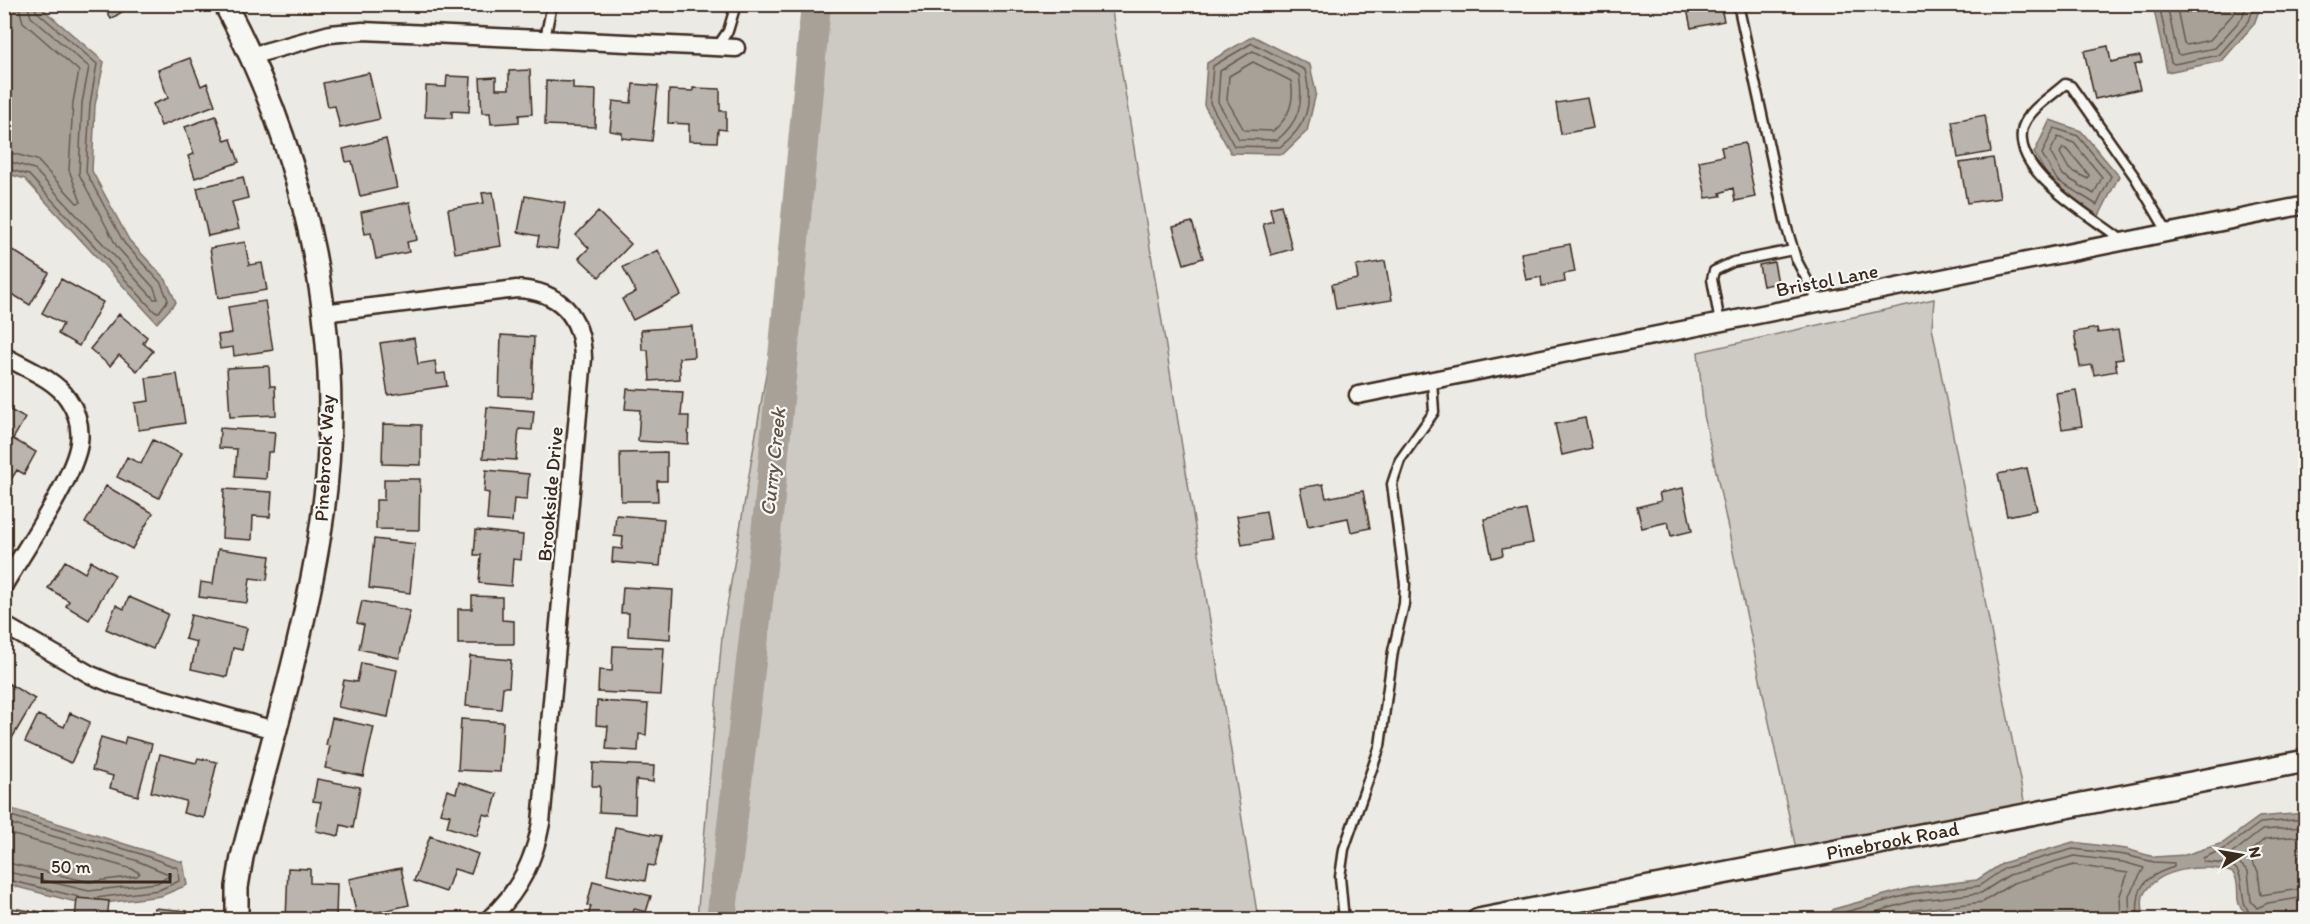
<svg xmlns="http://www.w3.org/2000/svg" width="2310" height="924" font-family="Itim,sans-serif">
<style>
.green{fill:#cdcac4;stroke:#847a71;stroke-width:1.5}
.water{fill:#a8a198;stroke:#7c7167;stroke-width:1.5}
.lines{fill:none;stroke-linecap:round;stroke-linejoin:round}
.shore{stroke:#675a4f;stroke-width:1.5}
.river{stroke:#a8a198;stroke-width:30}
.building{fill:#bab4ae;stroke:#3b2a1e;stroke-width:1.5}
.service-casing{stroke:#3b2a1e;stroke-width:13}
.minor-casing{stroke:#3b2a1e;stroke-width:21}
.tertiary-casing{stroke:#3b2a1e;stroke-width:26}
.service{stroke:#f6f6f2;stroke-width:8}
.minor{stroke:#f6f6f2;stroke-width:16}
.tertiary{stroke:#f6f6f2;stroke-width:21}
.labels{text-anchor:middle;stroke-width:4.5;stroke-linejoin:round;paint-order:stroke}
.street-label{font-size:20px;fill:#3b2a1e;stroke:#f6f6f2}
.water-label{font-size:21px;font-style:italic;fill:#615449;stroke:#f6f6f2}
</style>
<rect width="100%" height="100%" fill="#ebeae5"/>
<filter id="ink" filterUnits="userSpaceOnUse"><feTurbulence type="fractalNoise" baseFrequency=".0167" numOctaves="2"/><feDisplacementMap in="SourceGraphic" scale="12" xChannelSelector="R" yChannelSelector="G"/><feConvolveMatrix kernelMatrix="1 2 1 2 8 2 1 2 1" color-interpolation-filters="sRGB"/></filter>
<g filter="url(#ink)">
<path class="green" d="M809,5H1111L1258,919H697L722,636L784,267Z
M1934,299L1932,327L2025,806L1796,849L1704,415L1698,352Z"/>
<path class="water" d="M4,5H38L104,62L95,105L92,171L129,240L166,280L176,302L157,323L25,179L5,173Z
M2153,5V4L2261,5L2254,24L2222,61L2167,72Z
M1253,36L1310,65L1316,93L1307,131L1283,154L1231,153L1204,105L1207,63Z
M2050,120L2081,131L2119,176L2099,216L2052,184L2034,153Z
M5,807L183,862L187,885L161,896L88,905L5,884Z
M2305,813V910C2284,914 2241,924 2238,900C2237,890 2239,881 2233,873C2208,862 2154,868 2143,896C2141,903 2143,912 2144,919H1825L1834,909L1910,888L1977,880L2003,863L2073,842L2126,849L2154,857L2185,855L2223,843L2259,817Z"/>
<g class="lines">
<path class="shore" d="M2159,4L2171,62L2174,64L2219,55L2249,21L2255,4
M2167,4L2177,53L2180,55L2215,48L2242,18L2247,4
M2176,4L2184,43L2187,45L2210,40L2234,13L2237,4
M1252,43L1305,70C1313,105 1308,125 1280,147L1234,146L1210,103L1213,66Z
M1253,51L1299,75C1304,103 1299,122 1277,140L1239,139L1218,102L1220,71Z
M1253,62L1291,81C1295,101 1289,118 1273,131L1244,130L1227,100L1229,76Z
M2054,128L2078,136L2111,176L2097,205L2057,180L2042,154Z
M2058,137L2074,143L2102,177L2094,194L2063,175L2050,152Z
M2063,148L2068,150L2089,175L2088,179L2069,169L2060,153Z
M4,151L37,160L77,203L81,202L69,170L73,102L79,71L23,22L18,4
M4,160L34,169L154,299H158L154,288L117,247L79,174L82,103L89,67L31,17L27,4
M4,168L29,175L155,312H159L168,300L161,283L124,243L86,172L90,104L97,64L36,11L34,4
M4,814L138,853L178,868L179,881L159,890L95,898
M4,822L135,860L171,875L157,883L89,891L4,871
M2306,827L2262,830L2230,855L2248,871L2251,901L2257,908L2268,903L2306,897
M4,832L132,869L140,873L137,876L89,882L4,862
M2306,836L2265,839L2247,854L2258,871L2261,895L2306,888
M4,879L79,897
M1833,920L1838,914L1911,894L1979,886L2005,868L2073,849L2125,855L2154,862L2174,863V867C2143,877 2135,887 2138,920
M1848,920L1913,901L1981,893L2009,875L2074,856L2123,862L2144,868L2129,895L2130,920
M1881,920L1915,910L1983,902L2013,883L2074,865L2128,873L2120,895L2121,920
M2252,920C2251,912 2246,910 2244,902C2238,867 2245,865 2204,862L2203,858L2226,848L2260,823L2306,819"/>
<path class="river" d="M721,920L769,507L816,4"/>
</g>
<path class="building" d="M102,4H134L111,19Z
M1686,4H1720L1724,21L1691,28Z
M2108,46L2111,62L2140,56L2142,63L2134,65L2140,89L2095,99L2084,51Z
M190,58L201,86L207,83L215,105L161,126L153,104L168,98L158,70Z
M530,70L532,114L519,115V122L491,124L490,113H482L480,78L496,77V89H509V71Z
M369,73L380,119L340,128L335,106L328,107L323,83Z
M447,76L471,77L469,112L452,111V118L425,117L426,86L446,87Z
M546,81L573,82V89L596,90L595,127L545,125Z
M633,84L658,86L652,141L622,138V133L610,131L613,101L631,103Z
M693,88L720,89V111H726V130L718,129L717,142L689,141V124L668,123L669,90L693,91Z
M1587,98L1593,128L1561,134L1556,103Z
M1985,115L1991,152L1958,158L1952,121Z
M216,116L225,141L231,139L239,162L195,178L188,156L194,154L185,127Z
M386,139L397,188L360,196L352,161L346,162L343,149Z
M1745,143L1755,197L1735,201L1733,188L1720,193L1721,196L1706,198L1699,161L1723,156L1721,147Z
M1993,158L2000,198L1967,203L1960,163Z
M243,177L248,198L232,202L239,229L208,236L197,188Z
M493,192L501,246L455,253L448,209L484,203L482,193Z
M525,196L565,203L557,249L537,246L539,236L518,232Z
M410,202L417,240L407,242L409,252L376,259L371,233L365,234L361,212Z
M1281,205L1292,249L1271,255L1263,224L1273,221L1270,208Z
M598,212L631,244L599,277L579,258L589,248L576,235Z
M1192,222L1203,258L1184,264L1173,227Z
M245,242L249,265L262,263L267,290L218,298L210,248Z
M1570,244L1575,272L1564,274L1565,282L1542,286L1541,277L1526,280L1521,253Z
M9,248L49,273L30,305L12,294L4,303V255Z
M658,250L681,295L633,320L622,299L636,292L623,267Z
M1385,261L1392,300L1336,309L1332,284L1358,279L1356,266Z
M1774,262L1778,283L1763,286L1759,265Z
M61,279L103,302L79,346L58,334L63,324L42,313Z
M265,301L273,350L234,356L233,347L220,349L218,335L232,333L228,307Z
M119,314L147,337L143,343L153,351L137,371L119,355L110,366L90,349Z
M692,326L694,357L679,358L680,379L650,381L648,350H642L641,330Z
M2097,328L2098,333L2118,330L2123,359L2115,360L2117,371L2094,375L2092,365L2080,367L2074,332Z
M501,335L534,337L532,397L499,396Z
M414,338L418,364L435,361L437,374L445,373L447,386L388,395L380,343Z
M269,366L270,386H275L276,415L230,417L227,368Z
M177,374L185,423L139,430L135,403L149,401L146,378Z
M627,389L683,392L681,416H689L688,444L638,441L640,410L625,409Z
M2076,390L2082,426L2062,429L2056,393Z
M487,407L534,411L532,430L519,429L516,460L483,458Z
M8,409L25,418L13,439L36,452L24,474L17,470L12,478L4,473V415Z
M1585,418L1592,448L1562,455L1555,424Z
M383,424L421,425V465L382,464Z
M220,428L275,432L273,452H268L266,479L235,477L237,449L219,448Z
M153,440L181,454L159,498L117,477L127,457L141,464Z
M667,452V481H657L658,501H621L620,453Z
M2027,468L2037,510L2007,516L1998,474Z
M486,470L529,474L527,500L514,499L512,522L487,520L489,493L484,492Z
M384,479H420L419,530L376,529V500H384Z
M1323,484L1326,498L1363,491L1370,528L1351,532L1348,518L1308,526L1300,488Z
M106,486L153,513L132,549L85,523Z
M1683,488L1692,531L1671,536L1668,522L1642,528L1637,507L1661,501L1659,493Z
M224,489L272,492L270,517L253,516L252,540L222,538Z
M1526,510L1533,543L1502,549L1503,555L1492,558L1484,519Z
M1266,511L1271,540L1242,545L1237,516Z
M616,515L664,519L660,566L612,562L613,548L622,549L623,537L614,536Z
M476,530L523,535L521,560L513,559L511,586L479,583L481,555H474Z
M374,539L415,544L410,593L369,588Z
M218,549L270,556L267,580L250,578L247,603L199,597L201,582L213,584Z
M65,561L85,573L91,561L115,575L89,620L66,606L69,601L48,588Z
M623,587L673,590L670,639L628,636L629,613H621Z
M472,596L502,597V620L514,621V644H458V609H472Z
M129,597L168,614L153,649L106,629L116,605L124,609Z
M362,601L410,611L399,658L359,649L364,625L357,623Z
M191,615L247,628L242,650L233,648L227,677L191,669L197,642L185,639Z
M613,646L664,648L661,695L598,692L599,670L612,671Z
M470,656L511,660L509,687H503L501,709L466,706Z
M361,663L397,670L388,717L338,707L344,680L357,682Z
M4,681L35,699L8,745L4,743Z
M597,701L648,704L646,735L639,734L638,751L606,749L608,726L596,725Z
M70,713L90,722L71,763L25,742L38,715L64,727Z
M332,718L374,727L363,776L325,768L330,746L326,745Z
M461,719L503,722L500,772L458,770Z
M101,737L124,744L126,737L152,744L138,796L110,788L113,776L92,770Z
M160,754L196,763L198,758L217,762L204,818L183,813L186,801L151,792Z
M593,763L654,766L653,782L636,780L635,814L599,812L600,786H592Z
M317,779L360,787L353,828L341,825L339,836L316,831L321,802L313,801Z
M459,782L497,794L491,816L483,814L477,836L447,827L450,815L440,813L447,790L456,793Z
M615,827L661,836L655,866L648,865L645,881L607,874Z
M430,836L478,854L471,874L454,869L446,892L414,881Z
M288,868L310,869V883L337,884L336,918L286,920Z
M401,868L409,905L357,917L349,879Z
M593,881L651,896L646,912L634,909L632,920H587L591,906L587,905Z
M77,898L109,901L107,920H75Z
M4,907L30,911L29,920H4Z
M154,908L187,911L186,920H152Z
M35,911L68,916V920H34Z"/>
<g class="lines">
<defs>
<path id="service" d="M1738,4L1786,225L1796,259L1819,303
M545,39L552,4
M717,47L728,31L734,11L730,4
M2123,241C2094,217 2010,173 2023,127C2029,109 2052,96 2065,84L2071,86L2135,177L2168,233
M1720,323L1712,279L1714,271L1733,262L1793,250
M1344,920L1340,877L1344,849L1380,746L1393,651L1404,604L1405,584L1392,484L1400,460L1434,412L1432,380"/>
<path id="minor" d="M250,56L330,34L363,31L736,48
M323,313L517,289C560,291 582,316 583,358L541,823C534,862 518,894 488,920
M4,356C25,368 55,379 68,399C77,412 81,428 79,443C75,477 23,552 4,585
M1358,395L2306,205
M4,625L91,675L115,685L274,730"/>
<g id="tertiary">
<path d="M225,4C307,159 347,339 323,513C307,629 271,743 242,857L237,887V920"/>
<path id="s1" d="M1478,920L2306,761"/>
</g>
</defs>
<use href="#service" class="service-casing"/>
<use href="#minor" class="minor-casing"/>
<use href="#tertiary" class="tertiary-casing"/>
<use href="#service" class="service"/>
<use href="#minor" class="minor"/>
<use href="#tertiary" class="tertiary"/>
</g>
</g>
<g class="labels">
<g class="street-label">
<text transform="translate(1827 280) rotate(-11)" y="7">Bristol Lane</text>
<text transform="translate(324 458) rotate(-87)" y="7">Pinebrook Way</text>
<text transform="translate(550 494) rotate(-85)" y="7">Brookside Drive</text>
<text dy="7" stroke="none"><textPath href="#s1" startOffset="422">Pinebrook Road</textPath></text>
</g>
<g class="water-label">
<text transform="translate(773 462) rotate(-84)" y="7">Curry Creek</text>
</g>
</g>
<rect width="2310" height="924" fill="none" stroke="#f6f6f2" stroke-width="24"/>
<rect x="12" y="12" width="2286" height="900" fill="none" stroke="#3b2a1e" stroke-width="2" filter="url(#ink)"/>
<g transform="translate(2241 855) rotate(79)" stroke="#f6f6f2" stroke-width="4.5" paint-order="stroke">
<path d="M0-4.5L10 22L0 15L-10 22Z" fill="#3b2a1e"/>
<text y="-9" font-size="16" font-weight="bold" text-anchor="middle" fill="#3b2a1e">N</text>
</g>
<path d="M42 873v9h128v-9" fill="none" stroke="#3b2a1e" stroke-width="3"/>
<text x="51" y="873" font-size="18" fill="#3b2a1e" stroke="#f6f6f2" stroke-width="4.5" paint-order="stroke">50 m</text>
</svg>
